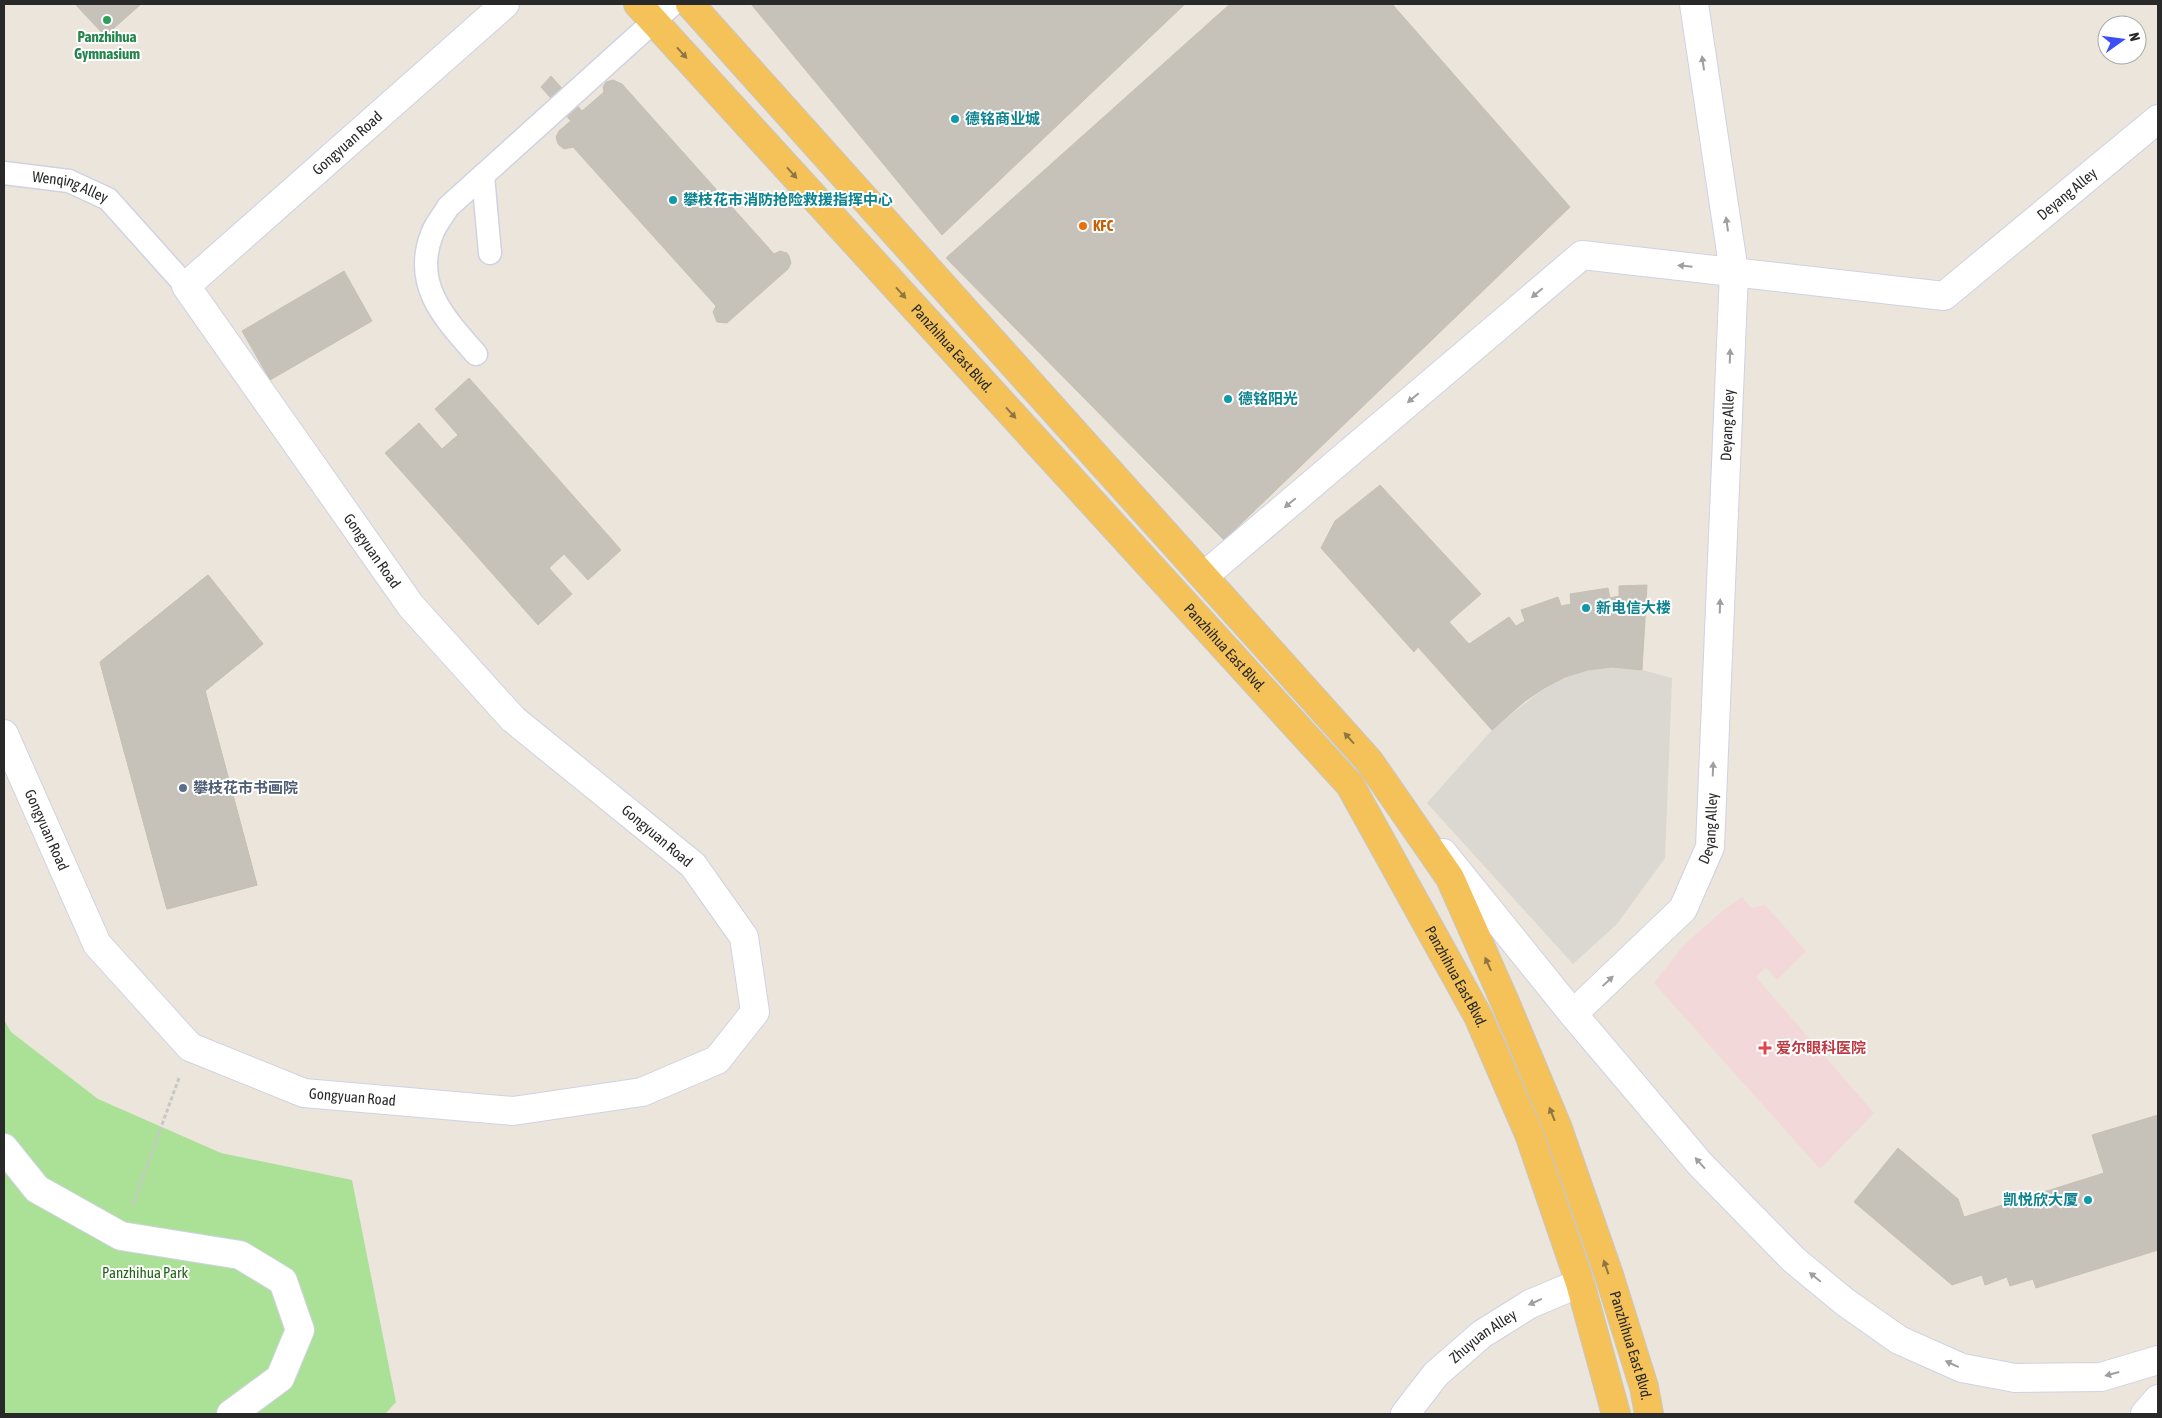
<svg xmlns="http://www.w3.org/2000/svg" width="2162" height="1418" font-family="'Asap Condensed','Noto Sans SC',sans-serif">
<style>
.medical{fill:#f2d8d8}
.green{fill:#aae197}
.plaza{fill:#dbd8d1}
.building{fill:#c6c2ba;stroke:#c6c1b4}
.lines{fill:none;stroke-linecap:round;stroke-linejoin:round}
.service-casing{stroke:#d0d2e2;stroke-width:25}
.minor-casing{stroke:#d0d2e2;stroke-width:30}
.tertiary-casing{stroke:#d0d2e2;stroke-width:30}
.trunk-casing{stroke:#c7c7c7;stroke-width:30}
.path{stroke:#c7c7c7;stroke-width:3;stroke-dasharray:4 2.5;stroke-linecap:butt}
.service{stroke:#fff;stroke-width:22}
.minor{stroke:#fff;stroke-width:28}
.tertiary{stroke:#fff;stroke-width:28}
.trunk{stroke:#f4c259;stroke-width:28}
.oneway{fill:#8e7641}
.oneway2{fill:#9f9f9f}
.leisure-dot{fill:#2e9e5b;stroke:#fff;stroke-width:2}
.culture-dot{fill:#0f9aa8;stroke:#fff;stroke-width:2}
.food-dot{fill:#e8710a;stroke:#fff;stroke-width:2}
.service-dot{fill:#5c6f8a;stroke:#fff;stroke-width:2}
.health-dot{fill:#e0444e;stroke:#fff;stroke-width:2}
.labels{text-anchor:middle;stroke-width:4;stroke-linejoin:round;paint-order:stroke}
.leisure-label{font-size:15px;font-weight:bold;fill:#27864d;stroke:#fff}
.culture-label{font-size:15px;font-weight:bold;fill:#0d838f;stroke:#fff;text-anchor:start}
.street-label{font-size:15px;fill:#292929;stroke:#fff}
.food-label{font-size:15px;font-weight:bold;fill:#c56008;stroke:#fff;text-anchor:start}
.service-label{font-size:15px;font-weight:bold;fill:#4e5e75;stroke:#fff;text-anchor:start}
.health-label{font-size:15px;font-weight:bold;fill:#be3a42;stroke:#fff;text-anchor:start}
.park-label{font-size:15px;fill:#24641b;stroke:#fff}
</style>
<rect width="100%" height="100%" fill="#ebe5db"/>
<path class="medical" d="M1742,897L1751,908L1765,905L1806,951L1777,980L1766,967L1756,977L1874,1113L1820,1169L1654,983L1683,946L1721,912Z"/>
<path class="green" d="M4,1020L11,1032L98,1099L221,1153L352,1180L396,1402L385,1414H4Z"/>
<path class="plaza" d="M1612,667L1642,670L1672,678L1665,858L1617,924L1573,964L1427,803L1492,730L1544,688L1565,677L1588,670Z"/>
<path class="building" d="M75,4H141L105,36Z
M751,4H1185L942,235Z
M1230,4H1392L1570,207L1224,540L946,258Z
M551,76L582,111L571,121L541,87Z
M613,80L622,84L774,254L780,251L787,253L789,256L791,263L788,269L727,323L717,322L713,312L716,306L573,147L564,149L558,144L556,137L559,131L604,92L603,87L606,82Z
M344,271L372,321L270,380L242,331Z
M469,378L621,550L588,580L564,554L549,568L572,594L538,625L385,453L419,423L442,449L458,435L435,409Z
M1380,485L1481,594L1449,622L1469,644L1509,617L1516,626L1525,621L1521,610L1558,597L1561,606L1571,604L1570,594L1608,588L1610,598L1619,596V586L1647,585L1642,670L1612,667L1588,670L1565,677L1544,688L1525,701L1492,730L1418,647L1414,652L1321,548L1335,521Z
M208,575L263,644L205,691L257,885L167,909L100,662Z
M208,575L263,644L205,691L257,885L167,909L100,662Z
M2158,1115V1250L2036,1288L2033,1279L2010,1286L2007,1277L1985,1285L1982,1275L1952,1285L1854,1202L1898,1148L1958,1199L1964,1217L2104,1173L2092,1135Z"/>
<g class="lines">
<defs>
<g id="service">
<path id="s1" d="M4,173L69,181L108,199L186,286"/>
<path d="M483,176L490,253"/>
<path d="M476,354C445,319 412,285 432,234C435,225 443,216 448,207L673,4"/>
</g>
<g id="minor">
<path id="s2" d="M1204,576L1582,255L1944,296L2158,119"/>
<path id="s3" d="M4,734L97,944L190,1047L304,1093L513,1111L642,1092L717,1060L755,1012L744,937L693,865L513,719L411,606L186,286L505,4"/>
<path id="s4" d="M1573,1014L1683,909L1710,847L1734,272L1694,4"/>
<path d="M4,1148L37,1189L121,1236L240,1255L283,1281L300,1330L280,1378L231,1414"/>
<path id="s5" d="M1405,1414L1436,1374L1482,1334L1530,1304L1580,1283"/>
</g>
<path id="tertiary" d="M1443,853L1573,1014L1700,1164L1794,1260L1845,1302L1899,1340L1962,1368L2015,1378L2101,1377L2158,1360
M2145,1414L2158,1399"/>
<g id="trunk">
<path id="s6" d="M638,4L1350,785L1478,1016L1529,1134L1580,1283L1616,1414"/>
<path id="s7" d="M690,4L1369,761L1450,878L1505,1002L1557,1126L1609,1275L1644,1387L1649,1414"/>
</g>
</defs>
<use href="#service" class="service-casing"/>
<use href="#minor" class="minor-casing"/>
<use href="#tertiary" class="tertiary-casing"/>
<use href="#trunk" class="trunk-casing"/>
<path class="path" d="M133,1204L179,1078"/>
<use href="#service" class="service"/>
<use href="#minor" class="minor"/>
<use href="#tertiary" class="tertiary"/>
<use href="#trunk" class="trunk"/>
</g>
<defs><path id="oneway-solid" d="M-6-.8H1V-3.2L6.5 0L1 3.2V.8H-6Z" transform="scale(1.25)"/></defs>
<g class="oneway">
<use href="#oneway-solid" transform="translate(682 53) rotate(48)"/>
<use href="#oneway-solid" transform="translate(792 173) rotate(48)"/>
<use href="#oneway-solid" transform="translate(901 293) rotate(48)"/>
<use href="#oneway-solid" transform="translate(1011 413) rotate(48)"/>
<use href="#oneway-solid" transform="translate(1349 738) rotate(-132)"/>
<use href="#oneway-solid" transform="translate(1488 964) rotate(-114)"/>
<use href="#oneway-solid" transform="translate(1552 1114) rotate(-112)"/>
<use href="#oneway-solid" transform="translate(1606 1267) rotate(-109)"/>
</g>
<g class="oneway2">
<use href="#oneway-solid" transform="translate(1703 63) rotate(-98)"/>
<use href="#oneway-solid" transform="translate(1727 224) rotate(-98)"/>
<use href="#oneway-solid" transform="translate(1685 266) rotate(-174)"/>
<use href="#oneway-solid" transform="translate(1537 293) rotate(140)"/>
<use href="#oneway-solid" transform="translate(1730 356) rotate(-88)"/>
<use href="#oneway-solid" transform="translate(1413 398) rotate(140)"/>
<use href="#oneway-solid" transform="translate(1290 503) rotate(140)"/>
<use href="#oneway-solid" transform="translate(1720 606) rotate(-88)"/>
<use href="#oneway-solid" transform="translate(1713 769) rotate(-88)"/>
<use href="#oneway-solid" transform="translate(1608 981) rotate(-43)"/>
<use href="#oneway-solid" transform="translate(1700 1163) rotate(-132)"/>
<use href="#oneway-solid" transform="translate(1815 1277) rotate(-141)"/>
<use href="#oneway-solid" transform="translate(1535 1302) rotate(156)"/>
<use href="#oneway-solid" transform="translate(1952 1364) rotate(-155)"/>
<use href="#oneway-solid" transform="translate(2112 1374) rotate(165)"/>
</g>
<circle class="leisure-dot" cx="107" cy="20" r="5"/>
<g class="culture-dot">
<circle cx="955" cy="119" r="5"/>
<circle cx="673" cy="200" r="5"/>
<circle cx="1228" cy="399" r="5"/>
<circle cx="1586" cy="608" r="5"/>
<circle cx="2088" cy="1200" r="5"/>
</g>
<circle class="food-dot" cx="1083" cy="226" r="5"/>
<circle class="service-dot" cx="183" cy="788" r="5"/>
<path class="health-dot" d="M1762.5 1040.5h5v5h5v5h-5v5h-5v-5h-5v-5h5z"/>
<g class="labels">
<g class="leisure-label">
<text x="107" y="42">Panzhihua<tspan x="107" dy="17">Gymnasium</tspan></text>
</g>
<g class="culture-label">
<text x="965" y="124">德铭商业城</text>
<text x="683" y="205">攀枝花市消防抢险救援指挥中心</text>
<text x="1238" y="404">德铭阳光</text>
<text x="1596" y="613">新电信大楼</text>
<text x="2078" y="1205" text-anchor="end">凯悦欣大厦</text>
</g>
<g class="street-label">
<text dy="5" stroke="none"><textPath href="#s3" startOffset="2129">Gongyuan Road</textPath></text>
<text dy="5" stroke="none"><textPath href="#s1" startOffset="68">Wenqing Alley</textPath></text>
<text dy="5" stroke="none"><textPath href="#s2" startOffset="1020">Deyang Alley</textPath></text>
<text dy="5" stroke="none"><textPath href="#s6" startOffset="466">Panzhihua East Blvd.</textPath></text>
<text dy="5" stroke="none"><textPath href="#s4" startOffset="642">Deyang Alley</textPath></text>
<text transform="translate(372 551) rotate(55)" y="5">Gongyuan Road</text>
<text dy="5" stroke="none"><textPath href="#s6" startOffset="871">Panzhihua East Blvd.</textPath></text>
<text dy="5" stroke="none"><textPath href="#s4" startOffset="238">Deyang Alley</textPath></text>
<text dy="5" stroke="none"><textPath href="#s3" startOffset="105">Gongyuan Road</textPath></text>
<text transform="translate(657 836) rotate(40)" y="5">Gongyuan Road</text>
<text dy="5" stroke="none"><textPath href="#s6" startOffset="1276">Panzhihua East Blvd.</textPath></text>
<text dy="5" stroke="none"><textPath href="#s3" startOffset="540">Gongyuan Road</textPath></text>
<text dy="5" stroke="none"><textPath href="#s5" startOffset="111">Zhuyuan Alley</textPath></text>
<text dy="5" stroke="none"><textPath href="#s7" startOffset="1661">Panzhihua East Blvd.</textPath></text>
</g>
<g class="food-label">
<text x="1093" y="231">KFC</text>
</g>
<g class="service-label">
<text x="193" y="793">攀枝花市书画院</text>
</g>
<g class="health-label">
<text x="1776" y="1053">爱尔眼科医院</text>
</g>
<g class="park-label">
<text x="145" y="1278">Panzhihua Park</text>
</g>
</g>
<rect width="2162" height="1418" fill="none" stroke="#292929" stroke-width="10"/>
<g transform="translate(2122 40) rotate(76)"><circle r="24" fill="#ffffff" stroke="#a9a9a9"/>
<path d="M0-4L9 19L0 12L-9 19Z" fill="#3c4ff7"/>
<text y="-8" font-size="14" font-weight="bold" text-anchor="middle" fill="#292929">N</text>
</g>
</svg>
